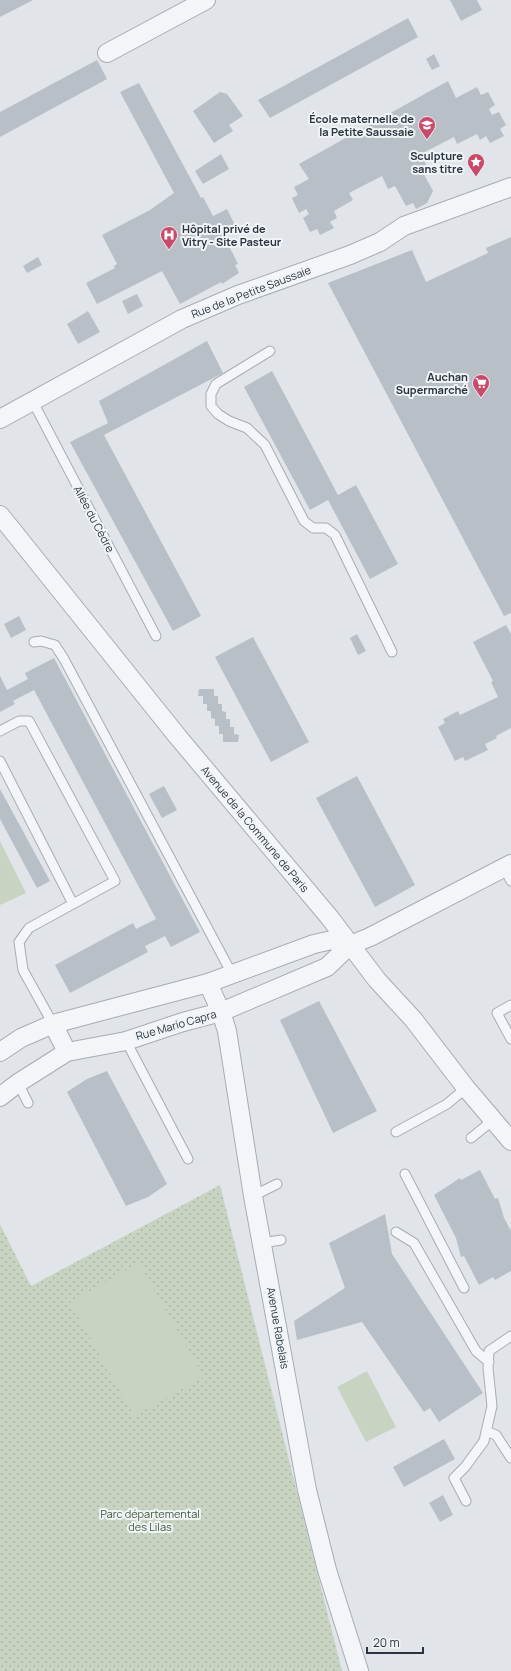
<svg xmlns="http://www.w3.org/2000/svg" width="511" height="1671" font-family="Manrope,sans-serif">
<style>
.park{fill:url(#park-dots)}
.pitch{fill:#c8d3c2}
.building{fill:#b8bfc6}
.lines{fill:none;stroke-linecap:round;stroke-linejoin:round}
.service-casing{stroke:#a6acb3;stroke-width:11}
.minor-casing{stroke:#a6acb3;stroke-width:20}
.service{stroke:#f4f5f8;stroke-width:9}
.minor{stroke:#f4f5f8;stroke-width:18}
.labels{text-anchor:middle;stroke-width:4;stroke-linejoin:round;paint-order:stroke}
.poi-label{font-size:11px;font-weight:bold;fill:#2a3440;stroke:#f1f4f7;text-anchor:end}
.street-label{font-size:11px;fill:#2a3440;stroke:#f1f4f7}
.park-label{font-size:11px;fill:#425c38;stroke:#f1f4f7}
</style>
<defs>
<pattern id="park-dots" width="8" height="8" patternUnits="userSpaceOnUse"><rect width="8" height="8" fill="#c8d3c2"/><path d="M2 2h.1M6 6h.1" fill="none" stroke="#acb6a8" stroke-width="1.8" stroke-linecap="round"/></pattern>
</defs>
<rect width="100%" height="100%" fill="#e1e5e9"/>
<path class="park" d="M220,1185L342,1671H0V1224L31,1286Z"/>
<path class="pitch" d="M0,841L26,893L0,905Z
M139,1263L204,1377L134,1416L70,1302Z
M367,1371L396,1427L366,1442L337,1387Z"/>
<path class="building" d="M0,0H33L0,17Z
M450,0H477L482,10L461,21Z
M408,18L418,37L270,118L258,100Z
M434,54L440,66L432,70L426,59Z
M97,60L107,79L0,137V112Z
M448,81L456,98L477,87L481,95L488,92L495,105L489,109L492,115L499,112L506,125L500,129L504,136L490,143L486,136L480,140L477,134L457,144L454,137L421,154L428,168L422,171L433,191L427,203L416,209L413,203L406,206L395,186L388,189L382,176L349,193L353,200L334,211L337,218L330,222L334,228L320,235L317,229L310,232L303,218L309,214L306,209L299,213L292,198L298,195L294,187L309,179L299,164Z
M139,83L201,198L203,197L213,216L227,209L236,227L223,234L238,264L235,265L239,273L222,284L221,282L180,304L162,271L97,304L86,283L115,268L114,266L117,264L102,235L150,210L174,193L120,92Z
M220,92L227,94L243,116L229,125L233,131L214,143L193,111Z
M221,154L229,169L203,184L195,171Z
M511,237V613L504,616L328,283L412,250L426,282L488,253L486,248Z
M38,257L42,265L27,273L23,266Z
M137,294L143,306L128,314L122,301Z
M88,311L100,332L78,344L67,324Z
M207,341L223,373L104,435L201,616L173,631L70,442L108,423L99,401Z
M272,371L338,495L356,485L398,564L370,579L328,500L310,510L244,387Z
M19,616L26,630L11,638L4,624Z
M506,625L511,634V728L496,736L497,738L485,744L488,750L465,761L463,757L455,761L438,727L445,723L443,719L458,711L460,715L498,697L491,682L493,681L473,642Z
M357,634L366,651L358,655L350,638Z
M253,637L309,742L271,762L215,657Z
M54,658L200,932L171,947L165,936L145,946L148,952L70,993L55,965L133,923L136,929L156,919L34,690L13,701L15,704L0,712V676L7,690L28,679L25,673Z
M199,689H214V696H218V704H222V711L226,712V719H230V727H234V734L239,735L238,742H223V734H219V726H215V719L211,718V711H207V704H203V696H198Z
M357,776L415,885L375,907L316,798Z
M164,786L177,810L162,818L149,794Z
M0,789L50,881L37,888L0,819Z
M319,1001L377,1111L333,1133L280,1020Z
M107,1071L167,1184L148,1197L126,1206L67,1092L87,1079Z
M480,1170L495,1199L498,1198L504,1218L511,1231V1271L495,1280L493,1277L479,1285L464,1256L461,1257L456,1238L434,1195L460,1178L461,1180Z
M385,1214L392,1254L483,1393L439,1422L430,1408L424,1412L362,1322L297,1340L294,1321L345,1288L329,1243Z
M444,1439L455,1459L404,1487L393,1467Z
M443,1495L453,1515L440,1522L429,1503Z"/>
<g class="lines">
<defs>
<path id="service" d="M270,351L216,384L211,394V406L218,414L229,421L247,428L265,445L304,521L313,528H326L335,535L392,652
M33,402L156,636
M34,642L41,641L55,645L64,659L232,974
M0,731L19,721H29L115,881L29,928L19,942L23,970L53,1024
M0,761L73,904
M504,868L511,881
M511,1005L497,1013L511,1039
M126,1041L188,1159
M18,1083L28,1103
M396,1132L447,1104L466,1088
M471,1138L492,1121
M405,1174L464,1288
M253,1196L277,1184
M396,1232L414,1243L476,1351L489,1362
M263,1243L281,1240
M486,1431L496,1435L511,1458
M466,1501L454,1478L465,1467L484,1441L492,1406L488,1368L489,1351L511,1336"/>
<path id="minor" d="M107,53L206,0
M0,419L182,319L238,295L350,255L380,242L404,226L511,187
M0,515L178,737L330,918L377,980L413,1019L466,1088L511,1141
M350,945L370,937L511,864
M208,983L221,1012L227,1031L253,1196L307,1490L327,1570L359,1671
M53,1024L67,1052
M0,1052L21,1038L53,1024L208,983L314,944L332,940L350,945L327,967L221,1012L183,1022L126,1041L67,1052L18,1083L0,1097"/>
</defs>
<use href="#service" class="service-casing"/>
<use href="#minor" class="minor-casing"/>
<use href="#service" class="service"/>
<use href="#minor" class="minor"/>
</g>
<defs>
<symbol id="school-pin" viewBox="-11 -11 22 30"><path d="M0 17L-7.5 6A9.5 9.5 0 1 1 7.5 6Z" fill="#ca4a6a" stroke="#f1f4f7"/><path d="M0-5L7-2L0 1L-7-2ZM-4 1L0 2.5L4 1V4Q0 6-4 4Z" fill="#fff"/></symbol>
<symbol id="sight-pin" viewBox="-11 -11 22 30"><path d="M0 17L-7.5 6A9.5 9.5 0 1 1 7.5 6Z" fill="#ca4a6a" stroke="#f1f4f7"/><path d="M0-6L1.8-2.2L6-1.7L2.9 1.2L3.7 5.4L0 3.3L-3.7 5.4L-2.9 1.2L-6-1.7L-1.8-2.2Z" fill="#fff"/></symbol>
<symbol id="hospital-pin" viewBox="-11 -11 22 30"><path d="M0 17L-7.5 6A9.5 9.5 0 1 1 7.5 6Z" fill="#ca4a6a" stroke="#f1f4f7"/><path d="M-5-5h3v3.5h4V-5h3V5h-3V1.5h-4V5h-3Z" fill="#fff"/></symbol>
<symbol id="supermarket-pin" viewBox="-11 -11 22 30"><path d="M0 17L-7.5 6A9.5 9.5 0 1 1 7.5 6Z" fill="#ca4a6a" stroke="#f1f4f7"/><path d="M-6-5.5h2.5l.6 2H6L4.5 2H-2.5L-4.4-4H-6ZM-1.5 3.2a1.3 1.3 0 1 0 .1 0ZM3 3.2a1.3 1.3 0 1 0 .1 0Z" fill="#fff"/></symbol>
</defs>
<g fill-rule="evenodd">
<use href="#school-pin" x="417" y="115" width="20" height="27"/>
<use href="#sight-pin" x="466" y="152" width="20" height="27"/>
<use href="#hospital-pin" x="159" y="225" width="20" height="27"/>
<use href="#supermarket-pin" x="471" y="373" width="20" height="27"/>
</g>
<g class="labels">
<g class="poi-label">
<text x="414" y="123">École maternelle de<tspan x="414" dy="13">la Petite Saussaie</tspan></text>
<text x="463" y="160">Sculpture<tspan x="463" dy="13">sans titre</tspan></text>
<text x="182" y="233" text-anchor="start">Hôpital privé de<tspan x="182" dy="13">Vitry - Site Pasteur</tspan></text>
<text x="468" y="381">Auchan<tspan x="468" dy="13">Supermarché</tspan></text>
</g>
<g class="street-label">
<text transform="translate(251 292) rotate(-21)" y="4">Rue de la Petite Saussaie</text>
<text transform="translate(94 519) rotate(62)" y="4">Allée du Cèdre</text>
<text transform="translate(255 829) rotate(50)" y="4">Avenue de la Commune de Paris</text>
<text transform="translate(176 1025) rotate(-16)" y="4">Rue Mario Capra</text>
<text transform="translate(278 1328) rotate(80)" y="4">Avenue Rabelais</text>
</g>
<g class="park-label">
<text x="150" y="1518">Parc départemental<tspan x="150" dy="13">des Lilas</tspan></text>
</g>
</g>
<path d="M367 1647v6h56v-6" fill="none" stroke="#2a3440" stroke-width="2"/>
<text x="373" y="1647" font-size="12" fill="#2a3440" stroke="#f1f4f7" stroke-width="3" paint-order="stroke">20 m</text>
</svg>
